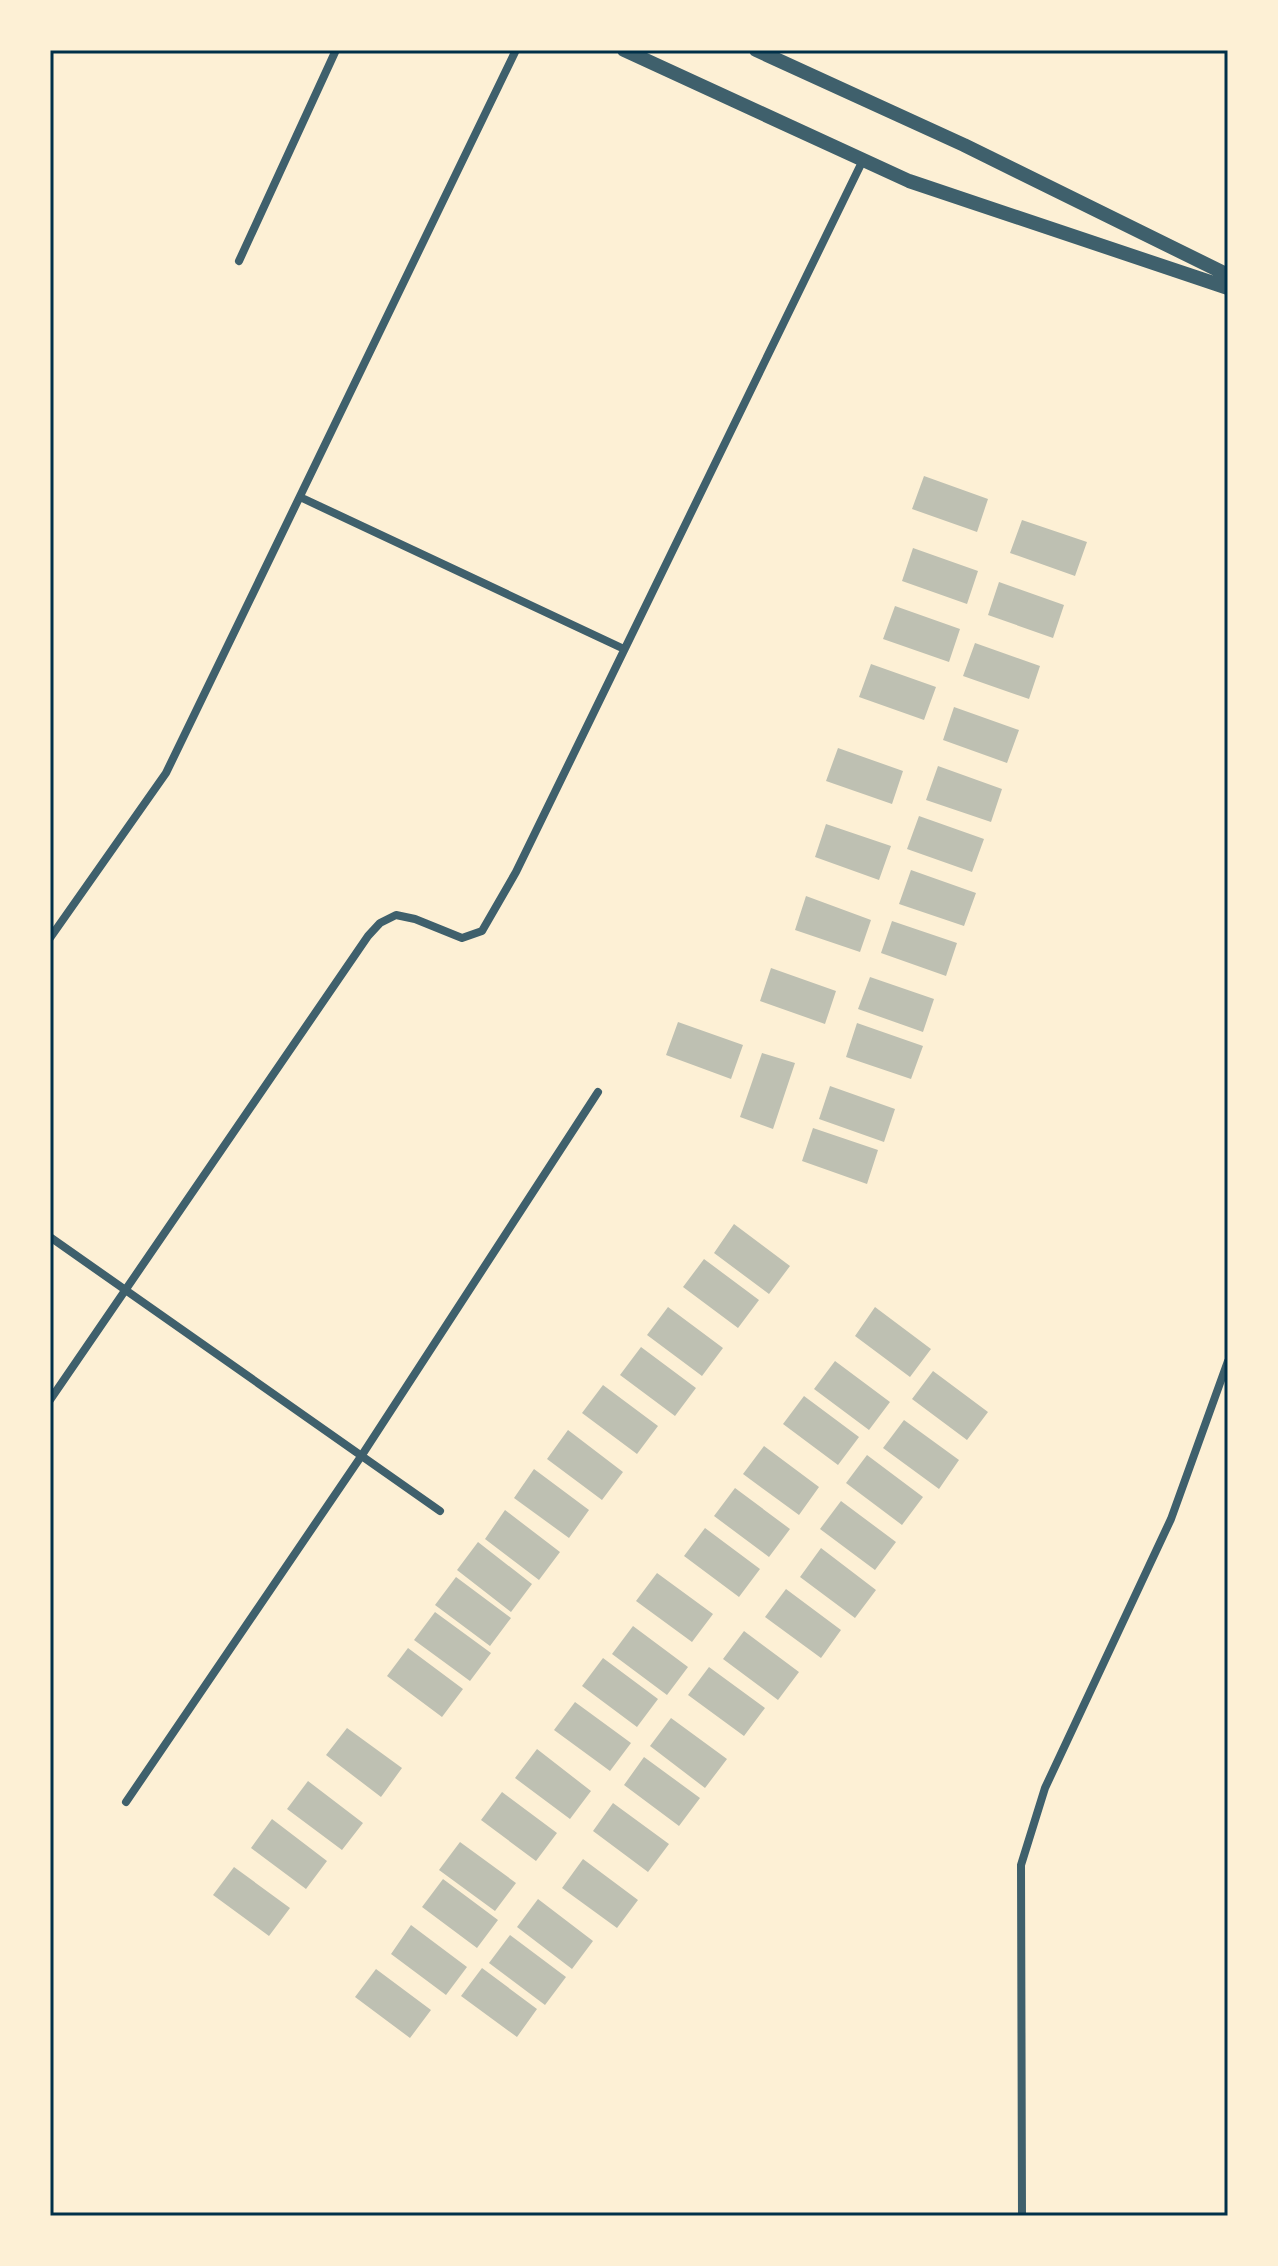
<svg xmlns="http://www.w3.org/2000/svg" width="1278" height="2266" font-family="Montserrat,sans-serif">
<style>
.building{fill:#bec0b2}
.lines{fill:none;stroke-linecap:round;stroke-linejoin:round}
.minor{stroke:#3f606c;stroke-width:8}
.tertiary{stroke:#3f606c;stroke-width:14}
.neatline{fill:none;stroke:#003049;stroke-width:3}
</style>
<rect width="100%" height="100%" fill="#fdf0d5"/>
<path class="building" d="M924,476L988,499L977,532L912,509Z
M1022,520L1087,542L1075,576L1010,553Z
M913,548L978,571L967,604L902,581Z
M999,582L1064,605L1053,638L988,615Z
M895,606L960,629L949,662L883,639Z
M975,643L1040,666L1029,699L963,676Z
M871,664L936,687L924,720L859,697Z
M954,707L1019,730L1007,763L943,740Z
M838,748L903,771L892,804L826,781Z
M938,766L1002,789L991,822L926,800Z
M919,816L984,839L972,872L907,849Z
M826,824L891,846L879,880L815,857Z
M911,870L976,893L964,926L899,904Z
M806,896L871,920L860,952L795,930Z
M892,921L957,943L946,976L881,953Z
M771,968L836,991L825,1024L760,1001Z
M870,977L934,999L923,1032L858,1009Z
M678,1022L743,1045L731,1079L666,1055Z
M857,1023L923,1046L911,1079L846,1057Z
M762,1053L795,1063L773,1129L740,1117Z
M830,1086L895,1109L884,1142L819,1119Z
M813,1128L878,1150L867,1184L802,1161Z
M734,1224L790,1266L769,1294L714,1253Z
M704,1259L759,1300L738,1328L683,1287Z
M668,1307L723,1348L702,1376L647,1335Z
M875,1307L931,1349L910,1377L855,1336Z
M641,1347L696,1388L675,1416L620,1375Z
M835,1361L890,1402L869,1430L814,1389Z
M933,1371L988,1412L967,1440L912,1399Z
M603,1385L658,1426L637,1454L582,1413Z
M804,1396L859,1437L838,1465L783,1424Z
M904,1420L959,1460L939,1489L883,1448Z
M568,1430L623,1472L602,1500L547,1459Z
M764,1446L819,1487L799,1515L743,1474Z
M867,1455L923,1497L902,1525L846,1483Z
M534,1469L589,1510L569,1538L514,1498Z
M735,1488L790,1529L769,1557L714,1516Z
M841,1501L896,1542L875,1570L820,1529Z
M505,1510L560,1552L539,1580L485,1539Z
M705,1528L760,1569L739,1597L684,1556Z
M478,1542L532,1584L511,1612L457,1570Z
M821,1548L876,1590L855,1618L800,1577Z
M657,1573L713,1614L692,1642L636,1601Z
M456,1577L511,1618L490,1646L435,1605Z
M786,1589L841,1630L821,1658L765,1617Z
M435,1612L491,1653L470,1681L414,1640Z
M633,1626L688,1667L667,1695L612,1654Z
M744,1631L799,1672L778,1700L723,1659Z
M408,1648L463,1689L442,1717L387,1676Z
M603,1658L658,1699L637,1727L582,1686Z
M709,1667L765,1708L744,1736L688,1695Z
M575,1702L631,1743L610,1771L554,1730Z
M671,1718L727,1759L705,1788L650,1746Z
M347,1728L402,1768L381,1797L326,1755Z
M537,1749L591,1791L570,1819L515,1778Z
M644,1757L700,1798L679,1826L624,1785Z
M308,1781L363,1823L342,1850L287,1809Z
M502,1792L557,1833L536,1861L481,1820Z
M613,1803L669,1844L648,1872L593,1831Z
M272,1819L327,1861L306,1889L251,1848Z
M460,1842L516,1883L495,1911L439,1870Z
M583,1859L638,1900L617,1928L562,1888Z
M234,1867L290,1908L269,1936L213,1895Z
M443,1879L498,1920L477,1948L422,1907Z
M538,1899L593,1941L572,1969L517,1927Z
M411,1925L467,1967L446,1995L391,1954Z
M510,1935L566,1977L545,2005L489,1963Z
M482,1968L537,2009L517,2037L461,1996Z
M376,1969L431,2010L410,2038L355,1997Z"/>
<g class="lines">
<path class="minor" d="M239,261L336,50
M300,497L624,649
M50,938L166,773L516,50
M50,1237L440,1511
M50,1400L368,936L380,923L396,915L415,919L462,938L482,931L516,872L863,160
M126,1802L362,1455L598,1092
M1022,2216L1021,1865L1045,1788L1171,1519L1228,1361"/>
<path class="tertiary" d="M624,50L909,181L1228,288
M756,50L964,145L1228,275"/>
</g>
<rect width="1278" height="2266" fill="none" stroke="#fdf0d5" stroke-width="104"/>
<rect x="52" y="52" width="1174" height="2162" class="neatline"/>
</svg>
